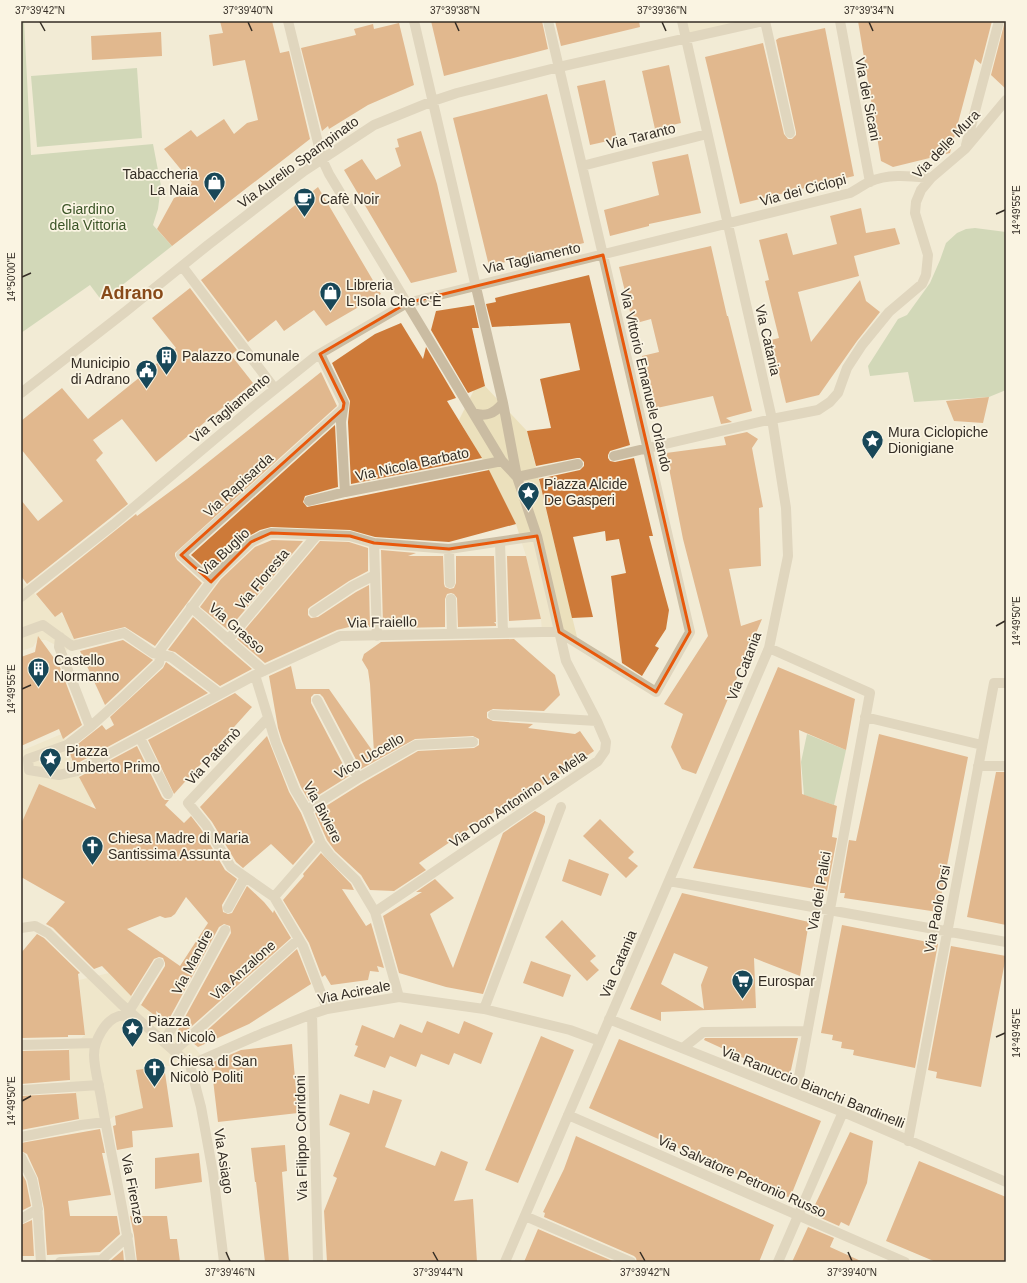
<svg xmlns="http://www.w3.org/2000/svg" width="1027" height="1283" font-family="Arial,sans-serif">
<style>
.green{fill:#aac296}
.plaza{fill:#ebe0bc}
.building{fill:#cd7a39;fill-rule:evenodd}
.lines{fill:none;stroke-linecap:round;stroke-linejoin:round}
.minor{stroke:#cabca2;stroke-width:10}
.marked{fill:none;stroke:#e8590c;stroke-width:3;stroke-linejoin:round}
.ticks{fill:none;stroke:#342d25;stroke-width:1.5}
.labels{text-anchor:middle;stroke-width:3.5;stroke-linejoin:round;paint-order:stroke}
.street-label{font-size:14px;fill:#342d25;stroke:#faf4e2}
.poi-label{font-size:14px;fill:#342d25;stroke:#faf4e2;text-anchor:start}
.park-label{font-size:14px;fill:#3b5427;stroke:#faf4e2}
.district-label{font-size:18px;font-weight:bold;fill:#884a19;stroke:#faf4e2}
.neatline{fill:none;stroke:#342d25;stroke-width:1.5}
.ticks-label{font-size:10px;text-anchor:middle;fill:#342d25}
</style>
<rect width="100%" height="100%" fill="#f2ebd6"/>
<path class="green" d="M21,21H24L31,155L153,144L161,186L158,209L153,225L172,246L102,301L90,285L21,333Z
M137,68L142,138L37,147L31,76Z
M975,228L1006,232V390L989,397L914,402L908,372L870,376L868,366L898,319L907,315L930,283L940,260L946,243L957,233L966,229Z
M807,734L846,750L834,805L804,795L801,762Z"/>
<path class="plaza" d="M682,21H763L686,39Z
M485,386L527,431L577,637L542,632L541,619L526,556L516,524L485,464L459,420L474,390Z
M21,580L38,597L55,617L60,613L66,620L72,633L78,641L66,651L46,640H41L36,642L33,647L21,651Z
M64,733L67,748L78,774L93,802L90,806L39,784L21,824V751Z
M109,973L139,1003L169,1026L178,1030L184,1035L204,1059L190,1065L164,1066L137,1070L143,1108L115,1116L105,1122L79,1121L75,1090L70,1084L68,1050L85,1035L79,980Z"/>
<path class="building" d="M220,21H272L280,53L289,51L310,139L172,246L157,229L174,198L179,196L192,183L164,149L191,130L197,137L224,119L234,134L247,123L258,120L245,60L213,66L209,35L223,33Z
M431,21H542L548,49L444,76Z
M555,21H639L640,27L561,46Z
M858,21H992L981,64L975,59L950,153L893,167L881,161Z
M1005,21H1006V89L991,75Z
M399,23L414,85L368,105L329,129L328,126L322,131L301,48L356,35L354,29L373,24L374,29Z
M825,28L854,176L740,204L705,57L763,43L784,134L788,139H792L796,135V132L776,40L779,38Z
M161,32L162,56L92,60L91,36Z
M669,65L681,123L655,129L642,71Z
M605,80L617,139L590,145L577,86Z
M547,94L584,243L489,266L453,118Z
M421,131L437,184L457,272L411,283L344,170L362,159L376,180L401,166L395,148L399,147L397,139Z
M688,154L701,213L649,224V226L610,236L604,210L659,195L652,162Z
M318,187L381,294L326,326L314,310L284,331L276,320L248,342L201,280Z
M861,208L866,233L895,228L900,244L854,256L859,276L798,292L811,342L860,280L866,301L880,312L857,341L819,395L786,403L771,340L779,338L765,281L769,280L759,240L787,233L793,255L837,244L830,216Z
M711,246L727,316H728L752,411L726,418L732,422L721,424L713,396L652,409L642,356L659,352L651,319L633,324L619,267Z
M589,275L630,445L610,451L608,455V458L610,461L615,462L634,458L653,536H649L669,610L666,629L655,646L659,648L642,676L622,663L611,576L626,573L619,539L606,541L605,531L573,537L593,617L572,618L539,479L580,470L584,466V462L580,458H577L536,466L527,431L551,428L540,379L580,370L570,323L492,327L486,304L496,302L495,298Z
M190,288L237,350L231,355L253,383L156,462L122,419L93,440L103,453L96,460L128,504L27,584L21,576V500L38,521L63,501L21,449V421L62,388L88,419L176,348L152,318Z
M474,305L479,328H472L485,386L468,393L431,330L436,311Z
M401,323L423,359L426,347L456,398L447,401L482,458L351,484L348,422L350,401L332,363L375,334Z
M321,372L337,406L175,553V556L177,560L202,583L155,646L125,627L74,639L62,612L55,617L36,594L136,514L137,516L187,479Z
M989,397L983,423L954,421L946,401Z
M335,425L338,487L305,496L303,502L307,507L489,470L516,524L449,542L375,537L350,530L271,527L260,530L247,537L210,572L191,555Z
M747,432L758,439L752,448L763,507L759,508L761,566L729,569L741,626L762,619L696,774L682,769L671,747L683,714L664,704L708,636L683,539L666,453L726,445L724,437Z
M272,540L303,541L228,630L200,607L221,579L255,547Z
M320,541L349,542L368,548V571L349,581L310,607L308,609V615L311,618L318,617L356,592L369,585L370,627H349L337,630L265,663L237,639Z
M381,550L416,553L408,556H443L444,584L445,587L450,589L454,588L456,583V556H494L496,622H494L496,624V626L458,627L457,598L454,594L451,593L447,594L445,599V627L399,628L403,626H383Z
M507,556H526L541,619L509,621Z
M193,617L224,645L252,669L220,686L175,652L168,650Z
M38,636L59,665L82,725L63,739L59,729L21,746V657L35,652Z
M514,639L555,675L560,695L544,711L493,709L487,712V718L493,721L533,724L528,728L575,734L580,731L594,751L518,802L522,804L511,812L518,796L419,863L426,870L394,891L370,890L361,875L335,851L327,840L315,813L361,784L418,751L474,748L479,745V739L473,736L415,739L361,769L323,697L320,694H314L311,697V703L349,776L309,801L301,787L282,741L278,728L269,676L291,666L296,689H329L374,753L370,684L368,670L362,660L364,654L381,642Z
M123,640L153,660L105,705L80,651Z
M166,662L208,693L74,765L69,751L102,725L106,730L114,725L110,717L163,668Z
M778,667L855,699L846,750L799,730L802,794L837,806L832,837L837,838L827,891L693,868Z
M235,693L252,707L174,794L148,740Z
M879,734L968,757L938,912L844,898L845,893H840L849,840L856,841Z
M267,736L289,792L301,813L313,842L293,865L271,844L243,868L236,862L212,822L200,807Z
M137,746L162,797L165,800H169L165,805L184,823L191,816L201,829L225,870L237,879L222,905L223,912L228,914L232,913L247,886L264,902L273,913L274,910L291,938L183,1034L178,1030L231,933L230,926L224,924L219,927L168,1021L156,1011L157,1017L141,1005L165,966V963L163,958L159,957L154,959L131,996L102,966L94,969L53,928L46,924L65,902L21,877V824L39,784L96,809L79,777ZM186,897L208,923L180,966L127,929L160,916L165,918L171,917L175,914Z
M996,772H1006V925L967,917Z
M535,811L545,816V822L483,994L446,987L399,973L383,916L422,892H416L435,879L454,898L430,914L453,968L503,833Z
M600,819L634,852L628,858L638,866L626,878L583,836Z
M321,853L351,884L354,890L342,889L366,926L371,923L384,968L377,966L379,972L370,971L368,980L331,985L325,975L322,977L309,943L283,900L304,876L303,874Z
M569,859L609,874L601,896L562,881Z
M682,893L809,922L800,976L754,958L756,1008L661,1012V1021L630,1009ZM674,953L708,967L701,985L704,1009L661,984Z
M562,920L596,956L590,961L599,970L587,981L545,937Z
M842,925L938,944L915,1068L853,1055L854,1050L841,1048L842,1042L832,1040L833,1035L821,1033Z
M37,934L44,938L80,973L78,974L85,1035H68V1037L21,1038V953Z
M951,946L1006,956L981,1087L936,1078L937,1072L928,1070Z
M297,949L311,984L249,1024L198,1047L193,1043Z
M531,961L571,975L563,997L523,983Z
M427,1021L459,1034L464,1021L493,1033L481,1064L454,1053L449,1065L421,1054L416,1067L390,1056L385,1068L354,1056L358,1046L355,1045L362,1025L394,1038L400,1024L422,1033Z
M541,1036L574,1050L518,1183L485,1170Z
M705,1038H798L789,1079L704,1040Z
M619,1039L821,1121L790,1198L589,1108Z
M292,1044L298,1113L218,1122L211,1063L241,1050Z
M69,1050L70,1080L21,1084V1051Z
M164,1066L173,1127L132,1131L133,1147L117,1150L113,1126L116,1125L115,1116L143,1108L136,1070Z
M373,1090L402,1100L385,1147L435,1166L441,1151L468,1162L454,1201L473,1199L477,1262H327L324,1211L337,1178L333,1176L350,1133L329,1125L340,1094L369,1104Z
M76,1093L79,1119L21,1130V1096Z
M100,1129L105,1153H102L111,1195L68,1201L70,1216H117L120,1234L100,1252L47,1255L44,1209L38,1178L27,1154L21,1151V1143Z
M850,1132L873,1141L867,1183L849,1226L841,1222L839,1226L814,1215L816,1211L813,1209Z
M576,1136L774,1225L759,1262H637L636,1258L634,1256L544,1217L545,1213L543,1212L564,1169Z
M285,1145L287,1171L282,1172L289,1262H265L256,1182H255L251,1148Z
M199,1153L202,1182L155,1189V1158Z
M919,1161L1006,1197V1262H936L886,1241Z
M21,1172L26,1181L31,1206L21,1211Z
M130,1216H167L170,1239H177L180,1262H137L134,1235Z
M32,1220L34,1256H21V1225Z
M808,1227L834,1238L830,1247L863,1262H792Z
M538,1229L615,1262H524Z
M123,1250L124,1262H109Z"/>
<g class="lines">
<path class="minor" d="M288,21L322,159L329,174L502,461L517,477
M765,21L790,133
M840,21L870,182
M966,145L999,21
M582,166L707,134
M182,266L275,389
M320,354L344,403L341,422L345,492
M21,393L125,312L208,245L304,171L374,125L433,101L457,93L559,67L763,21
M473,413C486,417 494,414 503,403
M614,456L772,419L818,410L830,402L838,393L847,368L862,345L889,312L922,284L926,275L928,255L915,213L916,202L921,190L931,178L965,149L1006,100
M517,477L578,464
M309,501L345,492L502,461
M537,536L449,549L374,543L350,536L271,533L262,536L251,542L216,575L160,650L161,654L159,663L119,701L90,727L67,745L28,759L29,770L59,775L77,771L255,675L340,636L542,632H559L656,692L690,632L603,255L548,21
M500,542L503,633
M374,543L377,636
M449,549L450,583
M211,582L181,555L343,409
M21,597L114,524L254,406L316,356L407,303L850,193C856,190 863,185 869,182C888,173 911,176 931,178
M451,599L452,634
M191,607L264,671
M314,612L353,586L375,575
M21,633L43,625L72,646L124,633L153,653L171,657L220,694
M60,637L59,647L90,727
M228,640L316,536
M769,648L870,693L796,1093
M255,675L276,743L295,790L307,810L321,843L330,855L356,880L375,912L399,997
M317,700L358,778
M493,715L597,721
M865,717L982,745
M268,718L188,803L206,825L231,867L274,897L303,946L327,1009
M140,738L168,794
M978,766H1006
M307,810L358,778L416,745L473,742
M669,881L1006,942
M274,897L321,843
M228,908L245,877
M375,912L598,761L605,751L606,742L597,721L566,661L537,536L517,477L503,403L414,21
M21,928L35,926L48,933L121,1004L190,1065
M484,1009L561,807
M129,1011L159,963
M312,1014L318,1262
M609,1019L843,1112L1006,1182
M164,1042L225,930
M21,1045L96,1043
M683,1048L703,1032L807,1031
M174,1051L299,939
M190,1065L263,1033L312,1014L327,1009L399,997L484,1009L570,1030L600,1041
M190,1065L201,1107L213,1173L224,1262
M24,1090L99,1085
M568,1115L905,1262
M21,1137L81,1125L105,1122
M908,1141L994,683H1006
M21,1157L32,1179L37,1203L41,1262
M525,1216L631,1262
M21,1219L38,1209
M60,1262L101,1260
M99,1262L128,1236
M131,1262C124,1209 111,1156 102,1103C100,1089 94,1069 94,1055C94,1041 105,1020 119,1016C126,1015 131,1017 137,1018
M505,1262L769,648L788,556L786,508L772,419L682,21
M778,1262L843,1112"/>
</g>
<path d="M0 0H1027V1283H0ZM603,255L690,632L656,692L559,632L537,536L449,549L374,543L350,536L271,533L251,542L211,582L181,555L343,409L344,403L320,354L407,303Z" fill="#f2ebd6" fill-opacity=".55" fill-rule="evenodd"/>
<path class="marked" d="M603,255L690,632L656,692L559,632L537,536L449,549L374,543L350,536L271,533L251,542L211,582L181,555L343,409L344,403L320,354L407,303Z"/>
<path class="ticks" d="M40,22L45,31M248,22L252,31M455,22L459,31M662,22L666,31M869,22L873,31M996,214L1005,210M22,277L31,273M996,626L1005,621M22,689L31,685M996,1037L1005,1033M22,1101L31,1096M226,1252L230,1261M433,1252L438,1261M640,1252L645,1261M848,1252L852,1261"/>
<defs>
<symbol id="shop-pin" viewBox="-11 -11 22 30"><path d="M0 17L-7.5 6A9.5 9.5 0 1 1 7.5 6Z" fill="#184758" stroke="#faf4e2"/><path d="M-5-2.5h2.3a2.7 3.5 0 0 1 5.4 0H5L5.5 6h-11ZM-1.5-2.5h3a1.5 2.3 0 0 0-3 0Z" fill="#fff"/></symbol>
<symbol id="cafe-pin" viewBox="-11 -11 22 30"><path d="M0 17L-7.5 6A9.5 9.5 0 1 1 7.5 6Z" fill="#184758" stroke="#faf4e2"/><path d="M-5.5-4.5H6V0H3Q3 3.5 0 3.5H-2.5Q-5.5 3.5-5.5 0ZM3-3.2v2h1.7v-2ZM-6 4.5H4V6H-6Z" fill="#fff"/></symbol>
<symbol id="building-pin" viewBox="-11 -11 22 30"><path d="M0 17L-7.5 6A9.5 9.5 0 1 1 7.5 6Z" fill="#184758" stroke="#faf4e2"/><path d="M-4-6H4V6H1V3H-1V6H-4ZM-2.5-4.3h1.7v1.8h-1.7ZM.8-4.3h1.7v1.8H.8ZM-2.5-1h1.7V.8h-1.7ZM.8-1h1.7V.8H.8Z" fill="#fff"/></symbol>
<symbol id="civic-pin" viewBox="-11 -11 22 30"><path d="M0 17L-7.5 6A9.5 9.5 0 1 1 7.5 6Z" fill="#184758" stroke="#faf4e2"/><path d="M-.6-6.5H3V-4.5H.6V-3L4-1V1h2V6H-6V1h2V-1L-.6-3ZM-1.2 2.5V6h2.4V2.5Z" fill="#fff"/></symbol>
<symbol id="sight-pin" viewBox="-11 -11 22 30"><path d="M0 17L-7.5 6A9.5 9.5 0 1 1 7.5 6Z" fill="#184758" stroke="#faf4e2"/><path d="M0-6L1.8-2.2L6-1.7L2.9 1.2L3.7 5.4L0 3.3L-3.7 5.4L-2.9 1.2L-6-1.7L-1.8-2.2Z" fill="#fff"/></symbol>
<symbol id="church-pin" viewBox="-11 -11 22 30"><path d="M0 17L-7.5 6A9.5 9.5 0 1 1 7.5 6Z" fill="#184758" stroke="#faf4e2"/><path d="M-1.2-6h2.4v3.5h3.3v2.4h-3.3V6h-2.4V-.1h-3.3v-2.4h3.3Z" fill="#fff"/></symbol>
<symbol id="supermarket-pin" viewBox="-11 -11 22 30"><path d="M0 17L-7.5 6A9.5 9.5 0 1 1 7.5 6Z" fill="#184758" stroke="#faf4e2"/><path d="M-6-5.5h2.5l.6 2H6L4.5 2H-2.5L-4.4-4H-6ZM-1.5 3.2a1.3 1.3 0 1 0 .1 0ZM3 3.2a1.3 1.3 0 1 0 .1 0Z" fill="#fff"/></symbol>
</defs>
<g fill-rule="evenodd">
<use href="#shop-pin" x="202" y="170" width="25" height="34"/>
<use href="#cafe-pin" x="292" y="186" width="25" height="34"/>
<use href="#shop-pin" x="318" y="280" width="25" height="34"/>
<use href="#building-pin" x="154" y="344" width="25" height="34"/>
<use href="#civic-pin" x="134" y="358" width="25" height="34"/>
<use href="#sight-pin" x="860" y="428" width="25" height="34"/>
<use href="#sight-pin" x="516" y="480" width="25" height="34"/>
<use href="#building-pin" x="26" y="656" width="25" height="34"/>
<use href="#sight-pin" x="38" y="746" width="25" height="34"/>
<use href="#church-pin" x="80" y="834" width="25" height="34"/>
<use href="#supermarket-pin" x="730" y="968" width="25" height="34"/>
<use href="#sight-pin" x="120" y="1016" width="25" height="34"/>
<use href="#church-pin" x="142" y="1056" width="25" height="34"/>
</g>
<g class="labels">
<g class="street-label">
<text transform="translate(868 99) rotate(79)" y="5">Via dei Sicani</text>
<text transform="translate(641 136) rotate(-14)" y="5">Via Taranto</text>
<text transform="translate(946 144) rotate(-46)" y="5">Via delle Mura</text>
<text transform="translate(298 162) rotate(-36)" y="5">Via Aurelio Spampinato</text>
<text transform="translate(803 190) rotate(-15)" y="5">Via dei Ciclopi</text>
<text transform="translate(532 258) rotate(-13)" y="5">Via Tagliamento</text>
<text transform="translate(768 340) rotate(77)" y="5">Via Catania</text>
<text transform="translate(646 380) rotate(77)" y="5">Via Vittorio Emanuele Orlando</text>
<text transform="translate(230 408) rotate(-40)" y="5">Via Tagliamento</text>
<text transform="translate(412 464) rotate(-12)" y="5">Via Nicola Barbato</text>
<text transform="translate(238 485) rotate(-42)" y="5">Via Rapisarda</text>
<text transform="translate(224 552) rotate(-43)" y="5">Via Buglio</text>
<text transform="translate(262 579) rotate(-50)" y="5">Via Floresta</text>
<text transform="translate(382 622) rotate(-1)" y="5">Via Fraiello</text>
<text transform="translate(237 628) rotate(41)" y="5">Via Grasso</text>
<text transform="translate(744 666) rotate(-69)" y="5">Via Catania</text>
<text transform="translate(213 756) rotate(-47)" y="5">Via Paternò</text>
<text transform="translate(369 756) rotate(-30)" y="5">Vico Uccello</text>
<text transform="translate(518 799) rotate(-34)" y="5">Via Don Antonino La Mela</text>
<text transform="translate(323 812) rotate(62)" y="5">Via Biviere</text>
<text transform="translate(819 891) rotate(-80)" y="5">Via dei Palici</text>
<text transform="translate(937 909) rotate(-79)" y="5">Via Paolo Orsi</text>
<text transform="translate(192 962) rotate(-62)" y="5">Via Mandre</text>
<text transform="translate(618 964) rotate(-67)" y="5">Via Catania</text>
<text transform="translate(243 970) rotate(-42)" y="5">Via Anzalone</text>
<text transform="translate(354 992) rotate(-11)" y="5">Via Acireale</text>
<text transform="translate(813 1087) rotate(22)" y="5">Via Ranuccio Bianchi Bandinelli</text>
<text transform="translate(301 1138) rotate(-91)" y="5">Via Filippo Corridoni</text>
<text transform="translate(224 1161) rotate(81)" y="5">Via Asiago</text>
<text transform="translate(742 1176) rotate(24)" y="5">Via Salvatore Petronio Russo</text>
<text transform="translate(133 1189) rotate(79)" y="5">Via Firenze</text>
</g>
<g class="poi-label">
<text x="198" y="179" text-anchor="end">Tabaccheria<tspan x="198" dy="16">La Naia</tspan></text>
<text x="320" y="204">Cafè Noir</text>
<text x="346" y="290">Libreria<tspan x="346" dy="16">L'Isola Che C'È</tspan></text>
<text x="182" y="361">Palazzo Comunale</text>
<text x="130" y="368" text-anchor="end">Municipio<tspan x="130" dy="16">di Adrano</tspan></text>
<text x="888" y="437">Mura Ciclopiche<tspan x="888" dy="16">Dionigiane</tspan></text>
<text x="544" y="489">Piazza Alcide<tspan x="544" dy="16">De Gasperi</tspan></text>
<text x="54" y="665">Castello<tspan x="54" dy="16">Normanno</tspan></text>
<text x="66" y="756">Piazza<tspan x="66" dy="16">Umberto Primo</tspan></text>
<text x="108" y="843">Chiesa Madre di Maria<tspan x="108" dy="16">Santissima Assunta</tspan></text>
<text x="758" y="986">Eurospar</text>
<text x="148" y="1026">Piazza<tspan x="148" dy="16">San Nicolò</tspan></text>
<text x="170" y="1066">Chiesa di San<tspan x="170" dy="16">Nicolò Politi</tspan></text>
</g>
<g class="park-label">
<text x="88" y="214">Giardino<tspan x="88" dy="16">della Vittoria</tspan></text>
</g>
<g class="district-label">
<text x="132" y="299">Adrano</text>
</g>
</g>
<rect width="1027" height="1283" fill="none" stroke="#faf4e2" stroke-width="44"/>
<rect x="22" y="22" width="983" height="1239" class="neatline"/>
<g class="ticks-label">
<text x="40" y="14">37°39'42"N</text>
<text x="248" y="14">37°39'40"N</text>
<text x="455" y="14">37°39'38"N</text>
<text x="662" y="14">37°39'36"N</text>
<text x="869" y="14">37°39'34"N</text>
<text transform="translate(1016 210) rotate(-90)" y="4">14°49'55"E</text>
<text transform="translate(11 277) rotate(-90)" y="4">14°50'00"E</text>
<text transform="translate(1016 621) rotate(-90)" y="4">14°49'50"E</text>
<text transform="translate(11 689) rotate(-90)" y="4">14°49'55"E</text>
<text transform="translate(1016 1033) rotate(-90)" y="4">14°49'45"E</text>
<text transform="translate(11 1101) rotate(-90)" y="4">14°49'50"E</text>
<text x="230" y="1276">37°39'46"N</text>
<text x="438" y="1276">37°39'44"N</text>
<text x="645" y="1276">37°39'42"N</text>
<text x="852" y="1276">37°39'40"N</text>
</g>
</svg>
